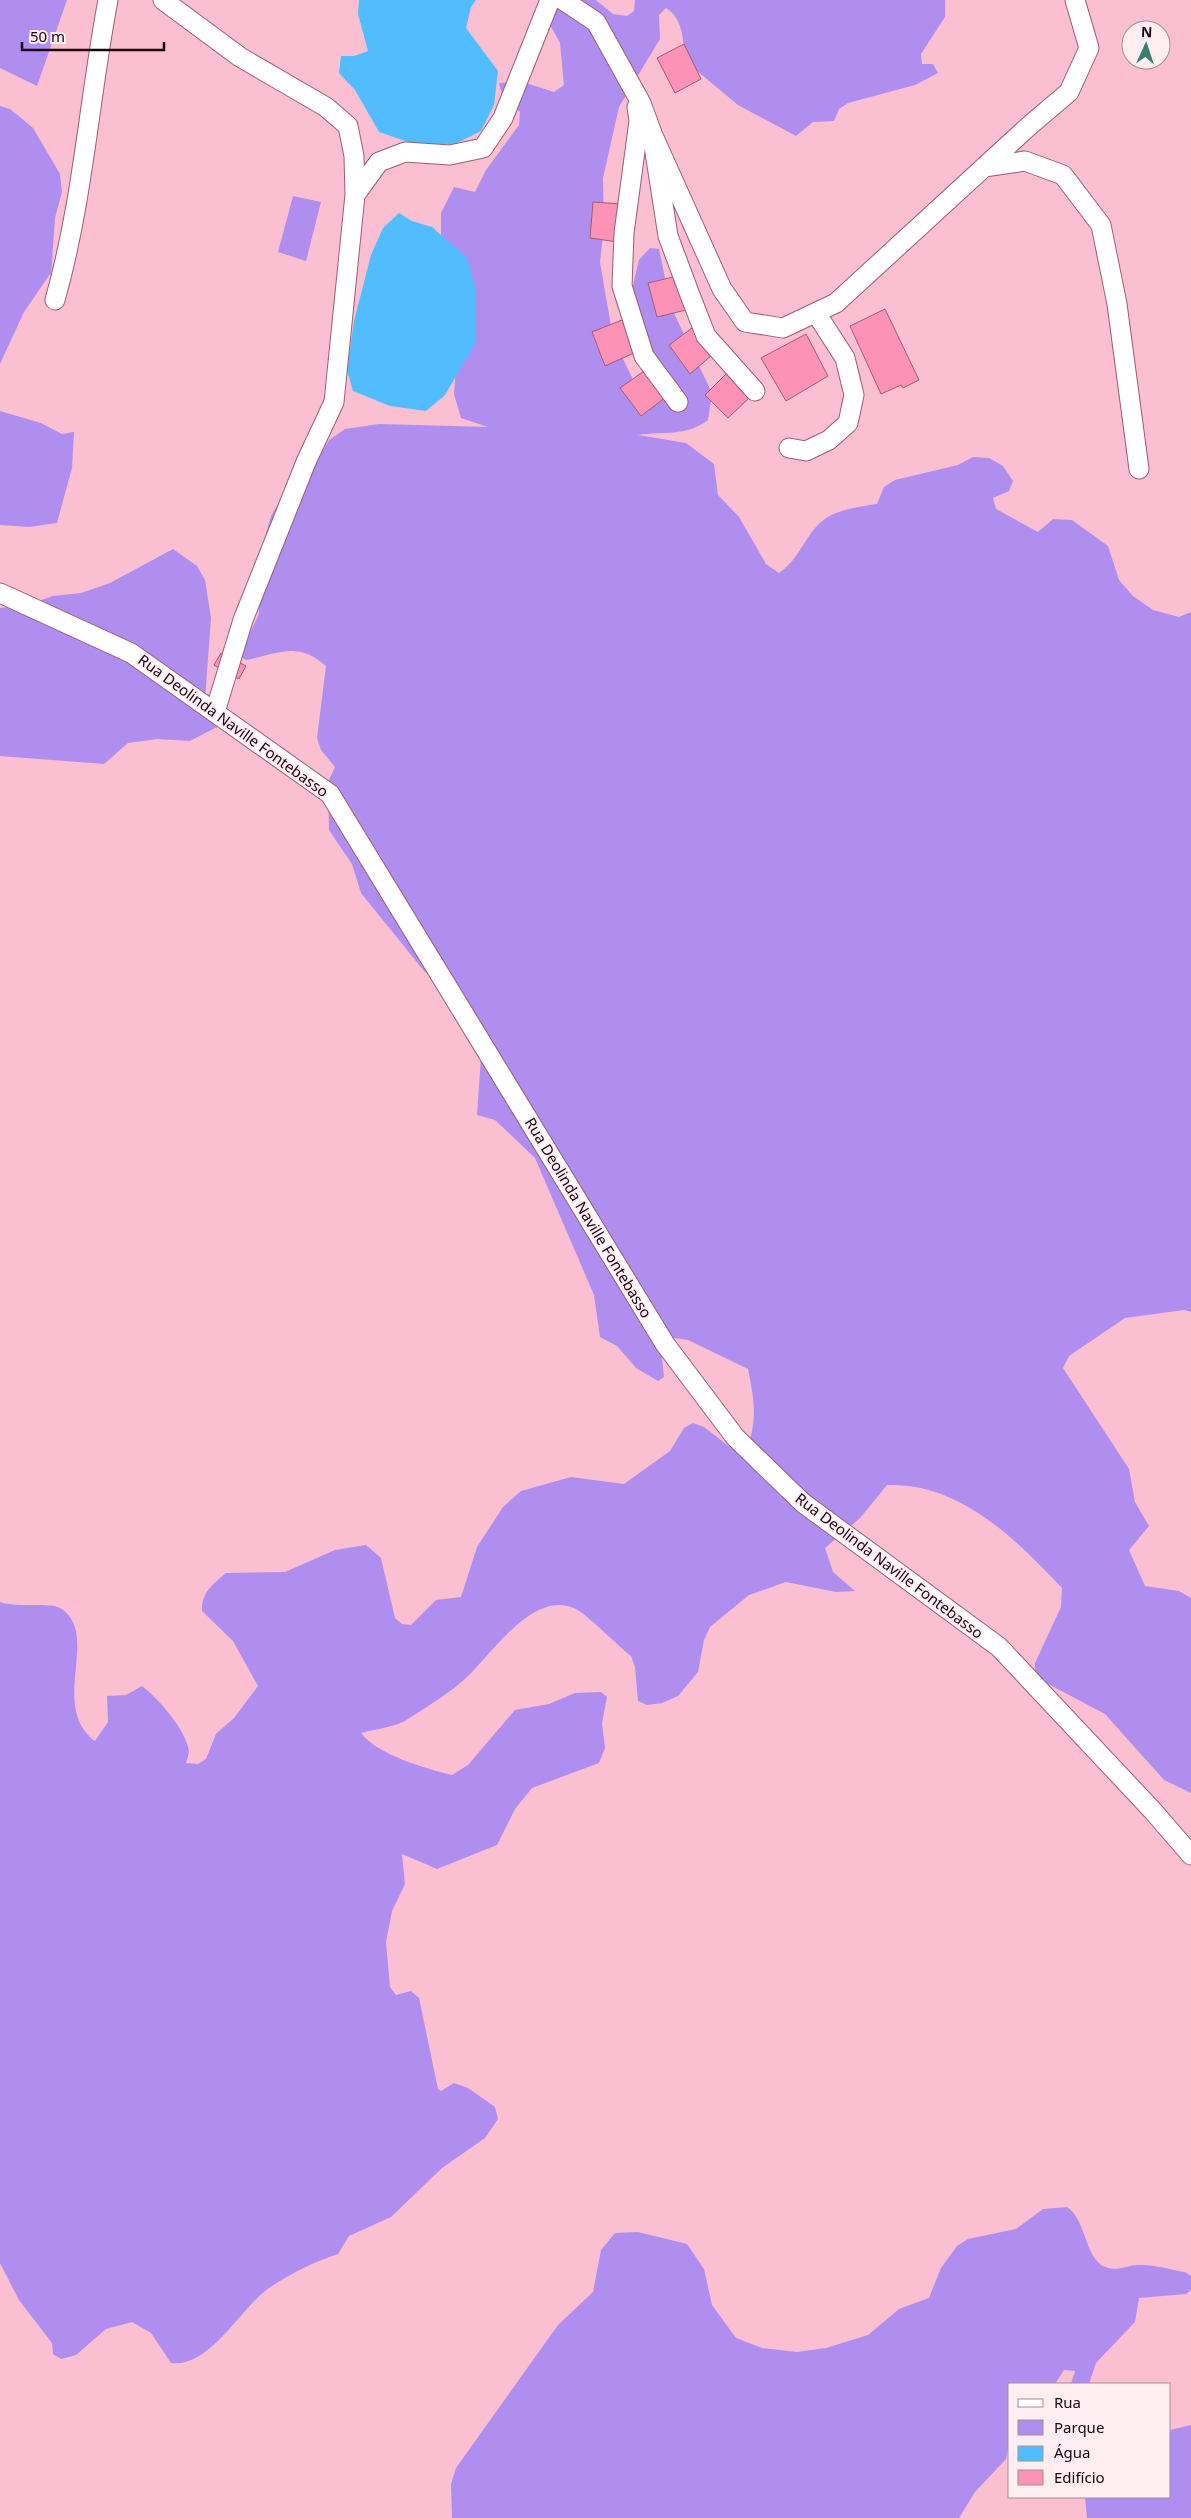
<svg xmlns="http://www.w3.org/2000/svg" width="1191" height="2518" font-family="'Noto Sans',sans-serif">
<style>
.green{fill:#af8ef0}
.water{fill:#52bdfe}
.building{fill:#fd92b7;stroke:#9f5d73}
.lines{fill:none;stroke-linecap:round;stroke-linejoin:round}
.minor-casing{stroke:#9e5c73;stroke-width:21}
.minor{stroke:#fff;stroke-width:19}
.labels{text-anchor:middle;stroke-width:4;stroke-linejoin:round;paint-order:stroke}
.street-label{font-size:15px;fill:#1b040d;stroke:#feeef2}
</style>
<rect width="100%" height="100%" fill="#fabfd1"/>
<path class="green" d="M0,0H67L37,86L0,68Z
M567,0H596L613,14L627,16L634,11L635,0H945V17L921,54L922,64H933L938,73L915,85L848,103L839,109L834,121L813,122L796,136L738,105L685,61C683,42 684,19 666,8L659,15L660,39L619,107L603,178L604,227L600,262L613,338L633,380L649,388L631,293L639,260L650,248L659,249L671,307L712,393L708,420C686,437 663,431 638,435L686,443L714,464L718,495L739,517L766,564L779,573C797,561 802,543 816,527C830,510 857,507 877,504L884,487L895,480L958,465L973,457L989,458L1003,466L1013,481L1009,491L993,498L996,509L1038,532L1053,519L1072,520L1108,546L1119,580L1133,596L1153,610L1179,617L1191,612V1312L1184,1310L1125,1318L1069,1356L1063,1368L1129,1469L1135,1502L1149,1526L1129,1550L1145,1586L1179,1591L1191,1598V1793L1164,1780L1105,1714L1035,1677V1663L1061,1607L1062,1588C1016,1539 959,1482 887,1485L860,1518L825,1548L833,1572L855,1591L836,1592L786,1582L749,1595L710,1627L704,1640L698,1672L678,1696L662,1703L647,1705L638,1701L635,1667L631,1656C617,1645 590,1617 576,1609C535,1588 492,1653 467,1677C451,1692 430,1705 411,1717C396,1728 378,1728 361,1733C376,1754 426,1769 452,1775L468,1765L515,1710L549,1704L575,1693L601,1692L607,1697L602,1723L605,1748L599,1763L532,1788L515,1809L497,1845L437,1869L402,1854L405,1884L392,1911L386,1942L390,1987L396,1995L411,1991L419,1998L438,2089L441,2091L454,2083L468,2088L495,2107L498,2119L485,2138L442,2168L391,2217L349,2236L338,2254C314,2262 291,2273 269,2288C241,2307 210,2368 171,2363L151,2333L132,2322L106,2329L76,2355L61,2359L53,2354L52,2343L19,2300L0,2263V1602C16,1608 51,1602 60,1608C102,1633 48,1706 95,1741L108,1722L107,1696L126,1695L142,1686C158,1698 186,1730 189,1751C189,1754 187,1759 186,1763L198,1764L206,1759L216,1734L234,1718L258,1686L233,1641L202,1611C201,1593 213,1584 226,1573L285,1572L335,1550L366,1545L381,1558L395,1618L402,1624L411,1625L436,1600L461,1597L477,1547L503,1507L521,1491L571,1477L624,1484L670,1451L684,1428L693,1423L704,1427L739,1454L744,1453C759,1424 754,1399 748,1369L688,1340L675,1338L661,1349L664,1377L658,1381L636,1368L617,1346L600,1337L594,1295L535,1158L495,1120L477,1115L482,1042L451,990L424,971L361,893L352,864L329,830L328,782L335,767L321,750L317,738L326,666C298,641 279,653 246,660L239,655L259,614L255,573L271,516L280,501L299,489L329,440L345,429L379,424L488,427L461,418L454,394L459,329L441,249V213L454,187L475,192L486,170L519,125L520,112L501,91L499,83L523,82L554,92L564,85L560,43L543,12Z
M0,106L10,109L33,128L60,174L62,192L55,218L51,276L50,274L24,312L0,364Z
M293,196L321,202L306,261L278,252Z
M0,411L41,423L62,434L74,432L72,468L57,523L29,527L0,525Z
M173,549L197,566L205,580L211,618L205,700L219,726L190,741L157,739L128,743L104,764L0,756V608L24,606L53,596L81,593L110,583Z
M1067,2207C1086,2219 1085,2259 1105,2267C1118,2272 1127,2265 1139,2265C1153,2264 1171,2270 1185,2272L1191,2276V2290L1186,2294L1139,2298L1135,2322L1096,2363L1089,2384H1071L1075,2371L1064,2370L1055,2384H1010V2438L1006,2459L975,2492L959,2518H452L451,2484L456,2468L558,2325L593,2292L601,2250L615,2233L638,2232L687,2244L704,2269L712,2305L736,2338L762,2348L797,2352L826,2348L868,2335L899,2309L929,2298L941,2268L957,2246L968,2239L1016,2229L1043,2209Z
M1191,2425V2518H1087L1085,2497H1170V2430Z"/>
<path class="water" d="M359,0H476L471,7L466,28L498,71L494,105L481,131L455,144L417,145L379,132L355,90L339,73L341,56H354L368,51L358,14Z
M399,213L412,221L432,227L467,258L475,288V344L445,395L426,411L390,406L353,391L347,370L354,321L371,255L383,228Z"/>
<path class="building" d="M684,44L701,79L675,93L657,58Z
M593,202L622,204L618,242L590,238Z
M677,276L686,310L657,317L648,283Z
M885,309L919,380L903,388L901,385L881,394L850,326Z
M622,320L634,353L605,366L592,332Z
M692,328L712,355L690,374L669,345Z
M806,334L828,376L786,401L761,358Z
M647,369L666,397L641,416L620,388Z
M727,373L749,398L728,418L705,395Z
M221,653L246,666L239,679L214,665Z"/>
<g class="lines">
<defs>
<path id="minor" d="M163,0L240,57L326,107L348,126L354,156L355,195
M563,0L596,22L641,103L652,133L668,236L690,295L706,336L755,391
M637,107L639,121L624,233L622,286L644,356L678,402
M650,129L722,289L745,322L783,328L836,303L1029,126L1069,92L1089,48L1075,0
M984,167L1025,161L1063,175L1101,225L1117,304L1139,469
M55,300C83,201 89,100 108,0
M789,448L806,451L829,440L848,423L854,395L845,358L816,313
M0,593L131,653L330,794L665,1344L735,1437L803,1503L999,1647L1153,1811L1191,1855
M215,712L243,620L306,462L334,402L355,195L379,162L405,152L450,155L483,148L503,118L550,0"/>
</defs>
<use href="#minor" class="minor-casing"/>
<use href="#minor" class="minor"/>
</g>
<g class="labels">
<g class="street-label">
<text transform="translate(233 726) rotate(36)" y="5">Rua Deolinda Naville Fontebasso</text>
<text transform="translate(588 1218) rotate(59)" y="5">Rua Deolinda Naville Fontebasso</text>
<text transform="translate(889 1566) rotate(37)" y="5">Rua Deolinda Naville Fontebasso</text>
</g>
</g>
<rect x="1008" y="2383" width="162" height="115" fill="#feeef2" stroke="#a39096"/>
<rect x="1018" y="2399" width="25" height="8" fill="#ffffff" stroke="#a39096"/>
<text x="1054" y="2408" font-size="15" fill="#1b040d">Rua</text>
<rect x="1018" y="2420" width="25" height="15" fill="#af8ef0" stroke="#a39096"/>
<text x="1054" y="2433" font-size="15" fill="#1b040d">Parque</text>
<rect x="1018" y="2446" width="25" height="15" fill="#52bdfe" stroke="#a39096"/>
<text x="1054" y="2458" font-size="15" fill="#1b040d">Água</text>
<rect x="1018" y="2470" width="25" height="15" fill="#fd92b7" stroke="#a39096"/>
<text x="1054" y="2483" font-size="15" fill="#1b040d">Edifício</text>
<g transform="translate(1146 45) rotate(3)"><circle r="24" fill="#feeef2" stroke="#a39096"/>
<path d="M0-4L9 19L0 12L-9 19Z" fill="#3c7f71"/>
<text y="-8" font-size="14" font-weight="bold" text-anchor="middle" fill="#1b040d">N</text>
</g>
<path d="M22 42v8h142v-8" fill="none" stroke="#1b040d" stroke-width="2.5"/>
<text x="30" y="42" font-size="15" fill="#1b040d" stroke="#feeef2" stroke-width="4" paint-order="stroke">50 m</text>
</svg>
